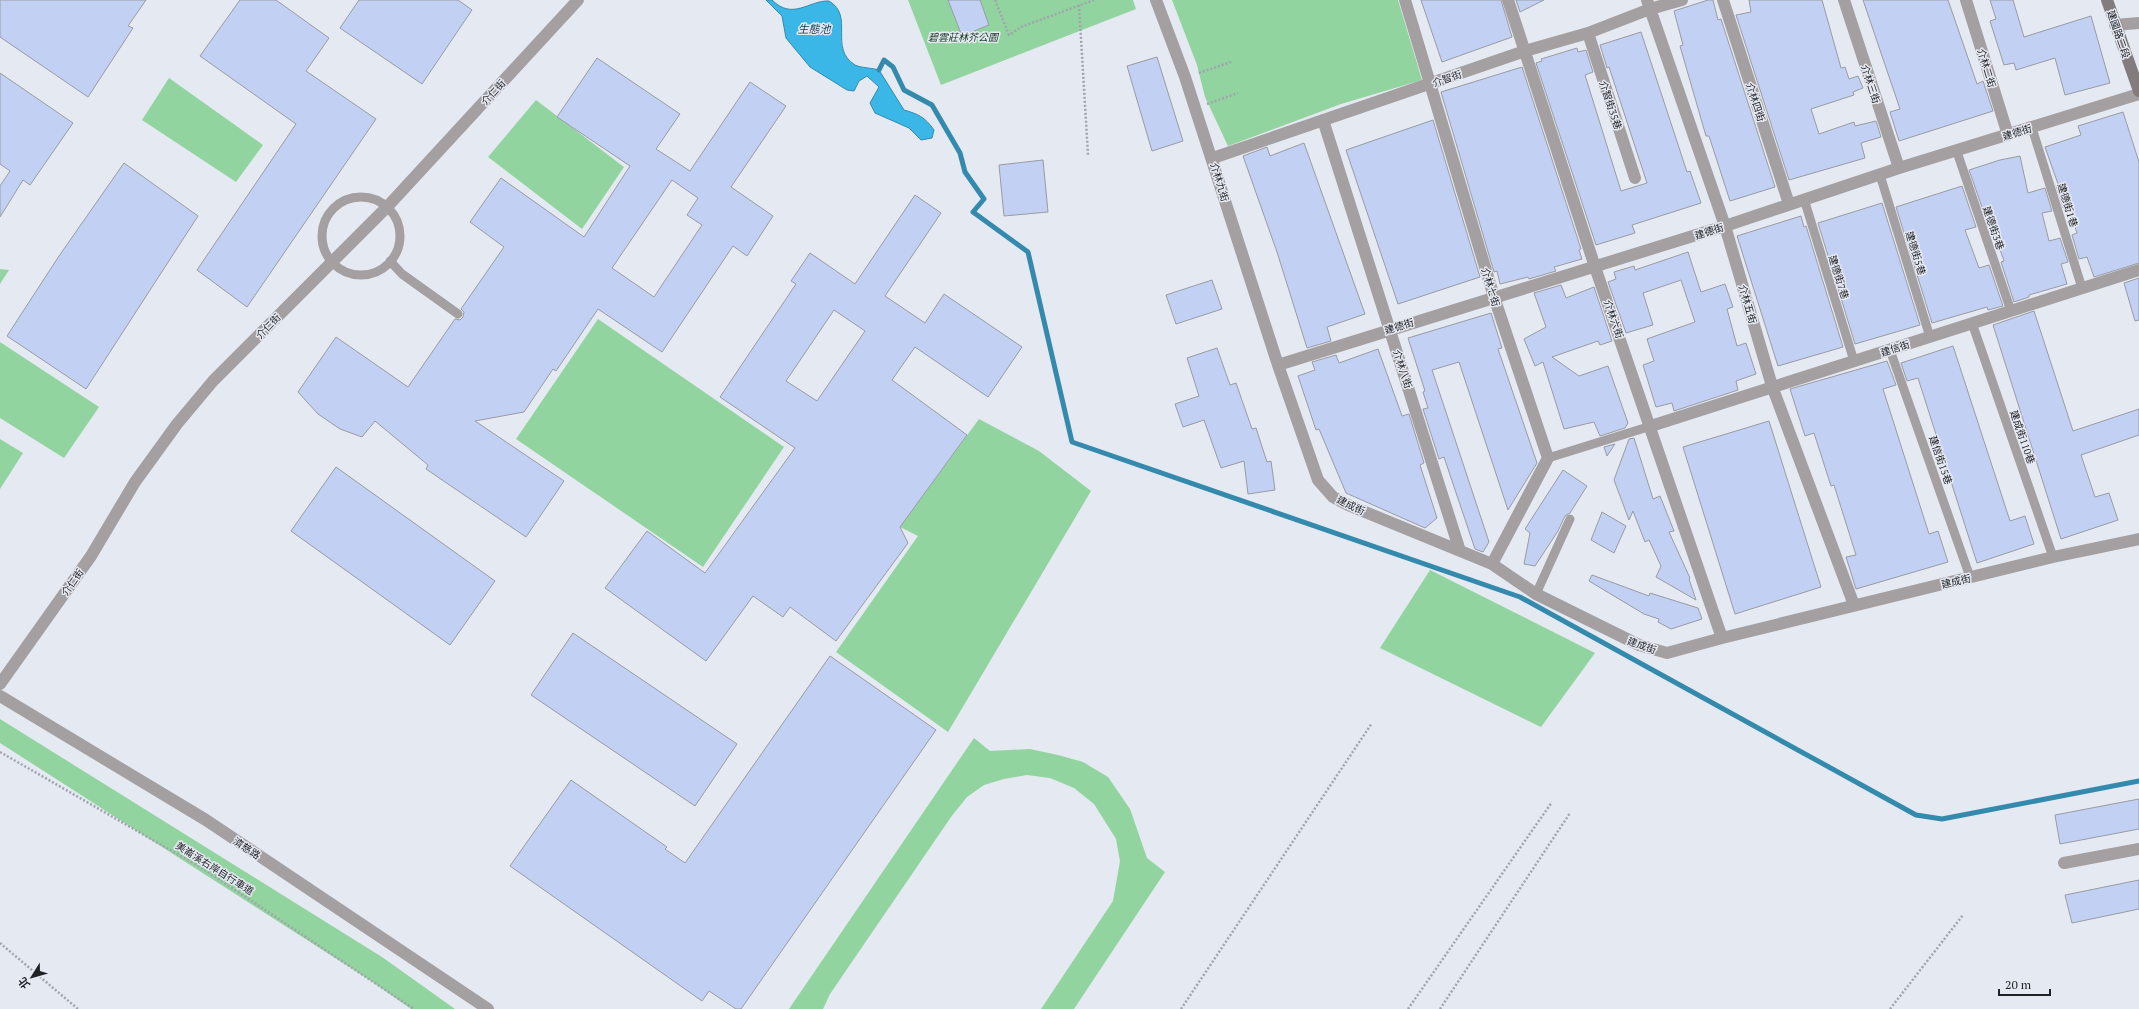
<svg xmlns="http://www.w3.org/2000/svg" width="2139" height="1009" font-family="'PT Serif','Noto Sans TC',serif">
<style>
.green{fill:#92d49f}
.water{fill:#3bb7e7;stroke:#338aad}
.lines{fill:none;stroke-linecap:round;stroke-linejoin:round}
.stream{stroke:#338aad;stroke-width:5}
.building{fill:#c2d1f3;stroke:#989ba3;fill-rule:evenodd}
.path{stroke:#a1a4ab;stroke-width:2.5;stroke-dasharray:2 2;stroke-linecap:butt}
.lane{stroke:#a49fa0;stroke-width:9}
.street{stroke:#a49fa0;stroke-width:12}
.secondary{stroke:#837c7d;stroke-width:12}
.labels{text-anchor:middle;stroke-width:3;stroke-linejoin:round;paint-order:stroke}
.street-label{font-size:10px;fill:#212225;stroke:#e5e9f2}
.park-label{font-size:10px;font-style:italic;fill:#10341a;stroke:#e5e9f2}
.water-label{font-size:11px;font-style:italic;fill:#043b4e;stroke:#e5e9f2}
</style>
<rect width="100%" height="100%" fill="#e5e9f2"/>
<path class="green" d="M908,0H1133L1136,9L941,85Z
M1172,0H1398L1422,80L1341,104L1228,146L1205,97L1197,65Z
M169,78L263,145L236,182L142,120Z
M536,100L624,167L582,229L488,157Z
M0,269L9,270L0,284Z
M598,319L784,447L703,567L516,439Z
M0,342L99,407L64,458L0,418Z
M979,419L1039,451L1091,491L948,732L836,652L918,536L900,527Z
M0,439L23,453L0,489Z
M1430,570L1595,653L1541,727L1380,648Z
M0,719L382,957L455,1009H411L371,981L0,743Z
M974,738L990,751L1030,749L1058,755L1083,762L1108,777L1130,809L1147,858L1165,872L1074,1009H1041L1113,901L1120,861L1116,839L1094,804L1074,788L1050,778L1027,775L1004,779L984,785L967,797L951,817L830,994L823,1009H789Z"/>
<path class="water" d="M766,0H772C793,21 809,0 829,1C855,16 828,48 855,65C861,68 873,68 879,70L904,110C918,114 925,117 934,130L932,138L921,140L909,128L875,113L870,103L879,87L867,76L859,81L854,91L847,90L810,67L786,38L782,16Z"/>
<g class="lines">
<path class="stream" d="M879,70L884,60L893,67L904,90L932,105L960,153L965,172L984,199L973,212L1028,252L1072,442L1520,597L1916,815L1942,819L2139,781"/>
</g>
<path class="building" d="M0,0H146L128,26L133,28L88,97L0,37Z
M240,0H276L329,38L306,71L376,119L247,307L197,270L296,124L200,56Z
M359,0H458L472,10L422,84L340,28Z
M948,0H980L989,25L962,36Z
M1421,0H1501L1512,37L1442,62Z
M1516,0H1544L1520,12Z
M1708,0H1713L1718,20L1721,19L1775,187L1730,201L1709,136H1706L1680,46L1683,45L1674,11Z
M1749,0H1822L1841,68L1845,67L1849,79L1858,76L1863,88L1853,92L1854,95L1811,109L1819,134L1854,122L1855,126L1876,121L1881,137L1861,143L1865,158L1789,180L1736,15L1751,12Z
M1863,0H1948L1977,84L1983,81L1993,111L1899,141L1890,112L1900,109Z
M1990,0H2013L2024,37L2091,16L2110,83L2065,95L2055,58L2016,70L2014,63L2004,65L1990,21L1996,19Z
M1641,32L1687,172L1690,171L1701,203L1632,225L1635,233L1596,245L1536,63L1542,61L1541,59L1577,48L1578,52L1586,50L1593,72L1585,75L1621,191L1647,183L1609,67L1607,68L1600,45Z
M1157,57L1183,141L1152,151L1127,66Z
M597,58L680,114L656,149L690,171L750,82L786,106L731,187L773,216L747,256L733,246L662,352L598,309L556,371L553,369L524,412L475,421L564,481L526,537L426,469L428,465L375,421L362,437L340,429L318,414L298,392L336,337L408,387L455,319L460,320L463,317L464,312L461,309L504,247L470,222L501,178L584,237L630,166L557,117ZM672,180L698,198L687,215L702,225L654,297L612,268Z
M1522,67L1581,249L1579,250L1582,259L1554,267L1556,271L1529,279L1528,277L1500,284L1497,271L1494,272L1441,92Z
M0,73L73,123L30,185L23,180L0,217V186L10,171L0,164Z
M2123,112L2139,162V263L2094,277L2087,257L2079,259L2072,235L2077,233L2068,206L2063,208L2056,185L2058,184L2045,147L2081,135L2078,126Z
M1433,120L1480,277L1398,304L1346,150Z
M1304,143L1365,314L1327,327L1331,341L1307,348L1277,252L1243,156L1267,147L1270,156Z
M2020,156L2028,193L2045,188L2052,211L2042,213L2049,241L2060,238L2068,262L2061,264L2067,284L2029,295V297L2014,302L2001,262L2004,261L1991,224H1988L1969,170L2000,160Z
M1043,160L1048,212L1004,216L999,165Z
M124,163L198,216L86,389L7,336L59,256Z
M1962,186L1976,227L1965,230L1979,268L1989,265L2003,306L1988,310L1987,307L1932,323L1896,207Z
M915,195L941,213L885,296L925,323L944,294L1022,347L988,397L915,347L892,380L967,435L900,527L908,543L836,641L790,607L783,617L753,596L706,661L605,588L647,531L705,573L795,448L720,397L796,284L791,281L810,253L855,284ZM834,310L865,331L817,401L786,381Z
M1882,203L1920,325L1855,344L1818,223Z
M1801,216L1804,227L1806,226L1843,347L1778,366L1737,236Z
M1688,252L1701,292L1725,284L1733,307L1727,309L1737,346L1746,343L1756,374L1736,381L1738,390L1674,411L1672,403L1656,407L1643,365L1654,361L1647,339L1695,322L1681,280L1643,293L1653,325L1626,333L1608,282L1616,279L1614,272L1634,266L1635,270Z
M2139,278V320L2135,321L2124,283Z
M1212,280L1222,309L1176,324L1166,295Z
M1561,285L1566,298L1594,287L1612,341L1600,345L1598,341L1552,357L1579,376L1608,366L1628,423L1625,428L1600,436L1594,422L1564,429L1543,362L1535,366L1524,339L1546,327L1534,293Z
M2034,311L2073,431L2139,409V435L2081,455L2095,497L2109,493L2118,520L2061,539L1993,325Z
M1491,313L1502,348L1498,349L1537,463L1508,510L1459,362L1432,370L1489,542L1483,552L1475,549L1444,457L1439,459L1423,409L1428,408L1423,392L1425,391L1408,338Z
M1953,346L2010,521L2025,516L2034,544L1977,563L1918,378L1907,381L1901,363Z
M1217,348L1230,385L1236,383L1252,429L1256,428L1267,462L1271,461L1275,490L1248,494L1244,461L1221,468L1204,420L1183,427L1175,404L1199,396L1187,358Z
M1378,349L1402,416L1409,414L1424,463L1420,465L1437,518L1425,528L1346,493L1319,429L1316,430L1298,376L1315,370L1312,362L1336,355L1339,363Z
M1887,361L1896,385L1883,389L1929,534L1938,531L1948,562L1856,589L1846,557L1856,555L1834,485L1831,486L1814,433L1805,436L1790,389Z
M1769,421L1821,587L1735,614L1683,447Z
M1634,438L1653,499L1660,496L1674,531L1669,532L1690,578L1689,579L1696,600L1656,577L1661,566L1649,540L1645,542L1633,511L1629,520L1614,480L1629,439Z
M1615,444L1607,456L1604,447Z
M336,467L495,581L450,645L291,531Z
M1563,470L1587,486L1570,513L1565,516L1558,531L1535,566L1524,564L1530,533L1525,529Z
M1602,512L1626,526L1614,553L1591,540Z
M1592,575L1649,596L1650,593L1698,608L1702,619L1671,629L1658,622L1659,619L1644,614L1589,581Z
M573,633L737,744L695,806L531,695Z
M830,656L936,730L741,1009H736L709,991L702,1001L510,866L571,780L667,847L665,849L685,863Z
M2139,799V829L2060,844L2055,815Z
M2139,880V909L2072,923L2065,895Z"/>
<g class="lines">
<path class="path" d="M995,0L1009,35L1021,27L1094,0
M1079,5L1088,155
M1199,73L1231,62
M1207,104L1238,93
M0,752L205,870L414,1009
M0,943L78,1009
M1181,1009L1372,723
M1408,1009L1552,802
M1440,1009L1570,813
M1890,1009L1963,915"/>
<path class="lane" d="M2032,128L2082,288
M1957,152L2011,311
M1880,175L1930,337
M322 236a39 39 0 1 1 78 0a39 39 0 1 1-78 0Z
M1804,199L1854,361
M390,261L402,274L458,314
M1972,323L2053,557
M1890,350L1970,577
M1548,458L1651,426
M1536,594L1570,519"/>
<path class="street" d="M1156,0L1185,77L1278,365L1318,480L1333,497L1348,505L1492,564L1536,594L1639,645L1667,653L1722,638L2053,557L2139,539
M1405,0L1494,297L1548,458L1492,564
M1508,0L1595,267L1722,638
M1647,0L1725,226L1772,386L1854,605
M1723,0L1789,204
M1844,0L1899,168
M1966,0L2008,135
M2115,25L2139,23
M1588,33L1635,178
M1323,120L1460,551
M1213,158L1525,51L1588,33L1650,9L1682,0
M1278,365L1725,226L1899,168L2139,94
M1651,426L2139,270
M0,684L91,556L135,482L177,424L213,381L387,207L578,0
M0,696L206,820L488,1009
M2064,863L2139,849"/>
<path class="secondary" d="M2107,0L2139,91"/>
</g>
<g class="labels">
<g class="street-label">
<text transform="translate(2119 34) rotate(71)" y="4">建國路二段</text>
<text transform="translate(1987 68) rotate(73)" y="4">介林二街</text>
<text transform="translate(1447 78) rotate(-19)" y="4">介智街</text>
<text transform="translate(1871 84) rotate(72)" y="4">介林三街</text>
<text transform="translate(493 92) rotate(-47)" y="4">介仁街</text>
<text transform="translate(1756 102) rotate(72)" y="4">介林四街</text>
<text transform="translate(1611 105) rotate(72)" y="4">介智街35巷</text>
<text transform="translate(2017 132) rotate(-17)" y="4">建德街</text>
<text transform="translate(1220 182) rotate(73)" y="4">介林九街</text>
<text transform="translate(2068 205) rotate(73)" y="4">建德街1巷</text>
<text transform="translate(1994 228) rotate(71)" y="4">建德街3巷</text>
<text transform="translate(1709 231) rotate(-18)" y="4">建德街</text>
<text transform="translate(1916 253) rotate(73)" y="4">建德街5巷</text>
<text transform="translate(1839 277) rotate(73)" y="4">建德街7巷</text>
<text transform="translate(1491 287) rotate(73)" y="4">介林七街</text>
<text transform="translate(1748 304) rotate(74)" y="4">介林五街</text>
<text transform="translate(1614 319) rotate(71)" y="4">介林六街</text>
<text transform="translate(268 326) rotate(-45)" y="4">介仁街</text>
<text transform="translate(1399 326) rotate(-17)" y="4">建德街</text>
<text transform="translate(1895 348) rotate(-18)" y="4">建信街</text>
<text transform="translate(1403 369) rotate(72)" y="4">介林八街</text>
<text transform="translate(2023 437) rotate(71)" y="4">建成街110巷</text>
<text transform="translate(1941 460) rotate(71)" y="4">建信街15巷</text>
<text transform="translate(1351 505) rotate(25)" y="4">建成街</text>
<text transform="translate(1956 581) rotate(-13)" y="4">建成街</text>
<text transform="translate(72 582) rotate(-55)" y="4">介仁街</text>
<text transform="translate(1642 645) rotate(20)" y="4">建成街</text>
<text transform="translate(247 848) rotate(34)" y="4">濟慈路</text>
<text transform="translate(215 868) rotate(32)" y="4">美崙溪右岸自行車道</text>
</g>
<g class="park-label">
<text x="963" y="41">碧雲莊林芥公園</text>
</g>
<g class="water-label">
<text x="814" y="33">生態池</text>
</g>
</g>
<g transform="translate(32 977) rotate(233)" stroke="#e5e9f2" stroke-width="3" paint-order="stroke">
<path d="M0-3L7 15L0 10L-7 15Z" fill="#212225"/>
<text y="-6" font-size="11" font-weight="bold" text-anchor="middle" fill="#212225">北</text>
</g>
<path d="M1999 989v6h51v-6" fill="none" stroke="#212225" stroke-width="2"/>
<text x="2005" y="989" font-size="12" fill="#212225" stroke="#e5e9f2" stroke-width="3" paint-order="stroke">20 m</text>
</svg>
